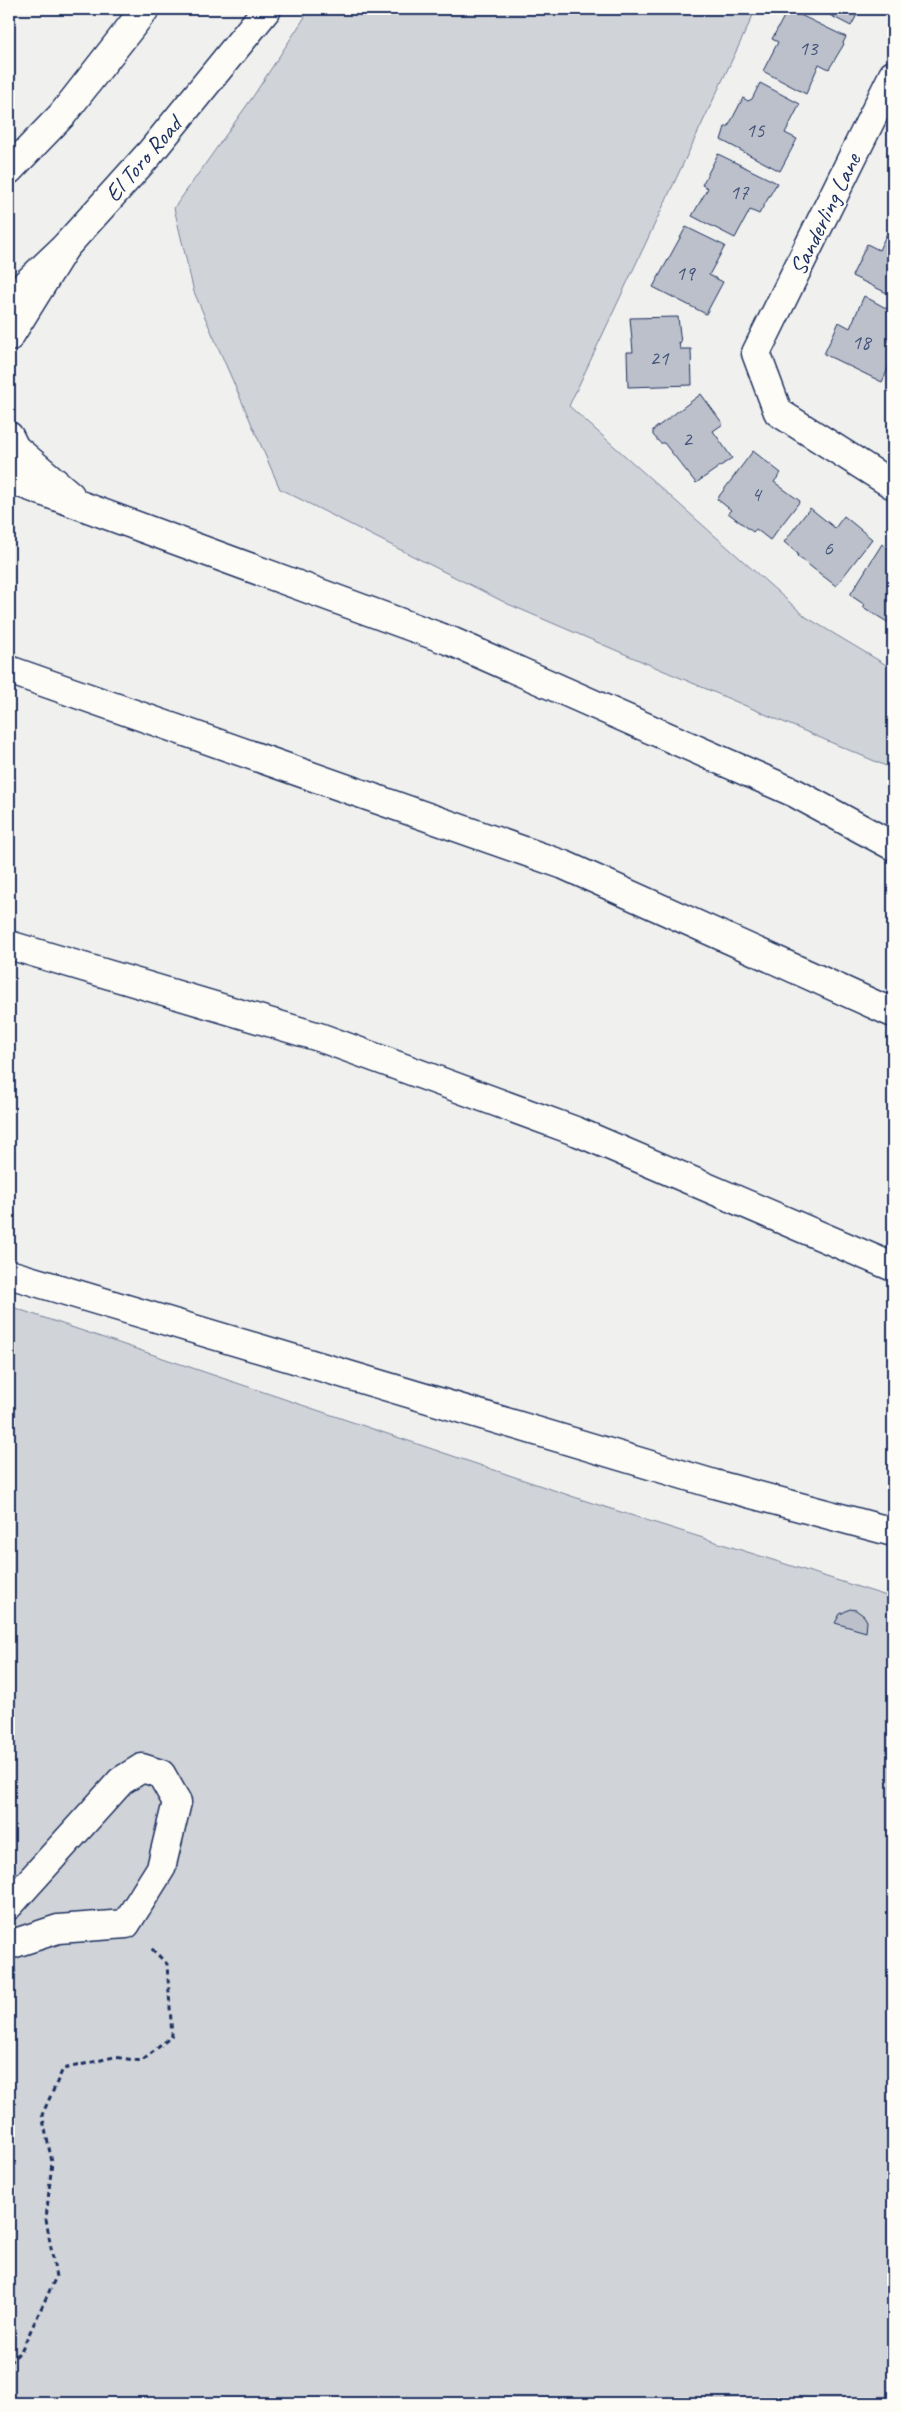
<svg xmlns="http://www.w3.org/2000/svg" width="902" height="2412" font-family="Caveat,sans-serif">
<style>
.green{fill:#d0d3d8;stroke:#76819b}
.building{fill:#bbc0ca;stroke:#1b2f5e}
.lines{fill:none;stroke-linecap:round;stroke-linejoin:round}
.minor-casing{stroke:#1b2f5e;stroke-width:31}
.major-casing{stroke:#1b2f5e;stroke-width:31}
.highway-casing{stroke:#1b2f5e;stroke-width:31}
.path{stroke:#1b2f5e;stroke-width:3;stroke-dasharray:5 4;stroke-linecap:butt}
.minor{stroke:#fdfcf7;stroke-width:28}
.major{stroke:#fdfcf7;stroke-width:28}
.highway{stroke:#fdfcf7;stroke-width:28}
.labels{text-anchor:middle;stroke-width:5;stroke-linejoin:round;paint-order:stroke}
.number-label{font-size:21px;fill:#435379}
.street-label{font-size:24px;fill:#1b2f5e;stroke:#fdfcf7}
</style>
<rect width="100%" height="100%" fill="#f0f0ee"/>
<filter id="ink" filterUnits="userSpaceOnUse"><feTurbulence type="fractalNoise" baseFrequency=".02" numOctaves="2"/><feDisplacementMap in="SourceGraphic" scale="10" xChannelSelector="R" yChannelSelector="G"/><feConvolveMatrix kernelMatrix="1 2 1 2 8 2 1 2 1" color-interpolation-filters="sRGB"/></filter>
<g filter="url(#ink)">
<path class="green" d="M310,9H756L569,406L806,617L893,669V769L508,604L280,489L194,292L174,208L252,98Z
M9,1306L586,1501L893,1598V2403H9Z"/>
<path class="building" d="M788,9L846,37L843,43L844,44L829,69L819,64L806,94L763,71L778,42L772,39Z
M818,9H860L851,26Z
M760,83L800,104L785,133L797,139L780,171L721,140L725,127H728L743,98L748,101L752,99Z
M718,154L777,183L759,214L750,210L735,238L692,216L708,188L702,185Z
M893,221V296L852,276L867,244L879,250Z
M686,227L725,246L709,275L723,282L706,314L653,287Z
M864,296L893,312V358L882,382L824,354L839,322L850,328Z
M678,317L681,343L679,342L680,349H691L692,385L628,387L627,352H633L630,318Z
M701,394L723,424L713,431L732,458L696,483L664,443H660L653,435V430Z
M753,451L781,473L774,482L800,501L770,540L756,529L753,532L728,513L731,510L717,499Z
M810,508L835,528L844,516L872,539L836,586L797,556L798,554L784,542Z
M882,544L893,551L892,625L863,607L865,605L850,595Z
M850,1609L856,1610L864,1616L867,1621L866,1632L835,1623L840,1614Z"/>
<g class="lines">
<defs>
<path id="minor" d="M893,75L756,353L778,412L893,485
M9,1905L121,1781L142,1768L161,1774L177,1802L161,1868L126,1924L58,1929L9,1945"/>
<path id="major" d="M9,170L62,115L145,9
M9,300L65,247L150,153L267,9"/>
<path id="highway" d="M9,337L65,247
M9,436L15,448L70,495
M9,479L453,642L795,793L893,846
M9,670L564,865L893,1013
M9,945L319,1037L578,1132L893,1267
M9,1274L714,1484L893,1532"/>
</defs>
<use href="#minor" class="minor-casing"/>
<use href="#major" class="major-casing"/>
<use href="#highway" class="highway-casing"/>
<path class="path" d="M9,2363L21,2351L56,2277L46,2219L52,2162L42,2115L63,2069L114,2057L142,2061L172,2036L167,1964L149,1946"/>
<use href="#minor" class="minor"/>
<use href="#major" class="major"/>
<use href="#highway" class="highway"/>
</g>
</g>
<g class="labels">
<g class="number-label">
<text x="808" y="55">13</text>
<text x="755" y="137">15</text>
<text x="739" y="199">17</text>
<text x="685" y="280">19</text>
<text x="861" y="349">18</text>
<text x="659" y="365">21</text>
<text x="687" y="446">2</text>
<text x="756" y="501">4</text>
<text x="828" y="555">6</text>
</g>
<g class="street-label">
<text transform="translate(143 159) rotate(-49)" y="8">El Toro Road</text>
<text transform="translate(825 214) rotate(-64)" y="8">Sanderling Lane</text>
</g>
</g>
<rect width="902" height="2412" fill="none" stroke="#fdfcf7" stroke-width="30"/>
<rect x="15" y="15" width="872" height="2382" fill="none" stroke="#1b2f5e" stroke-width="2" filter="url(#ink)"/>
</svg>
